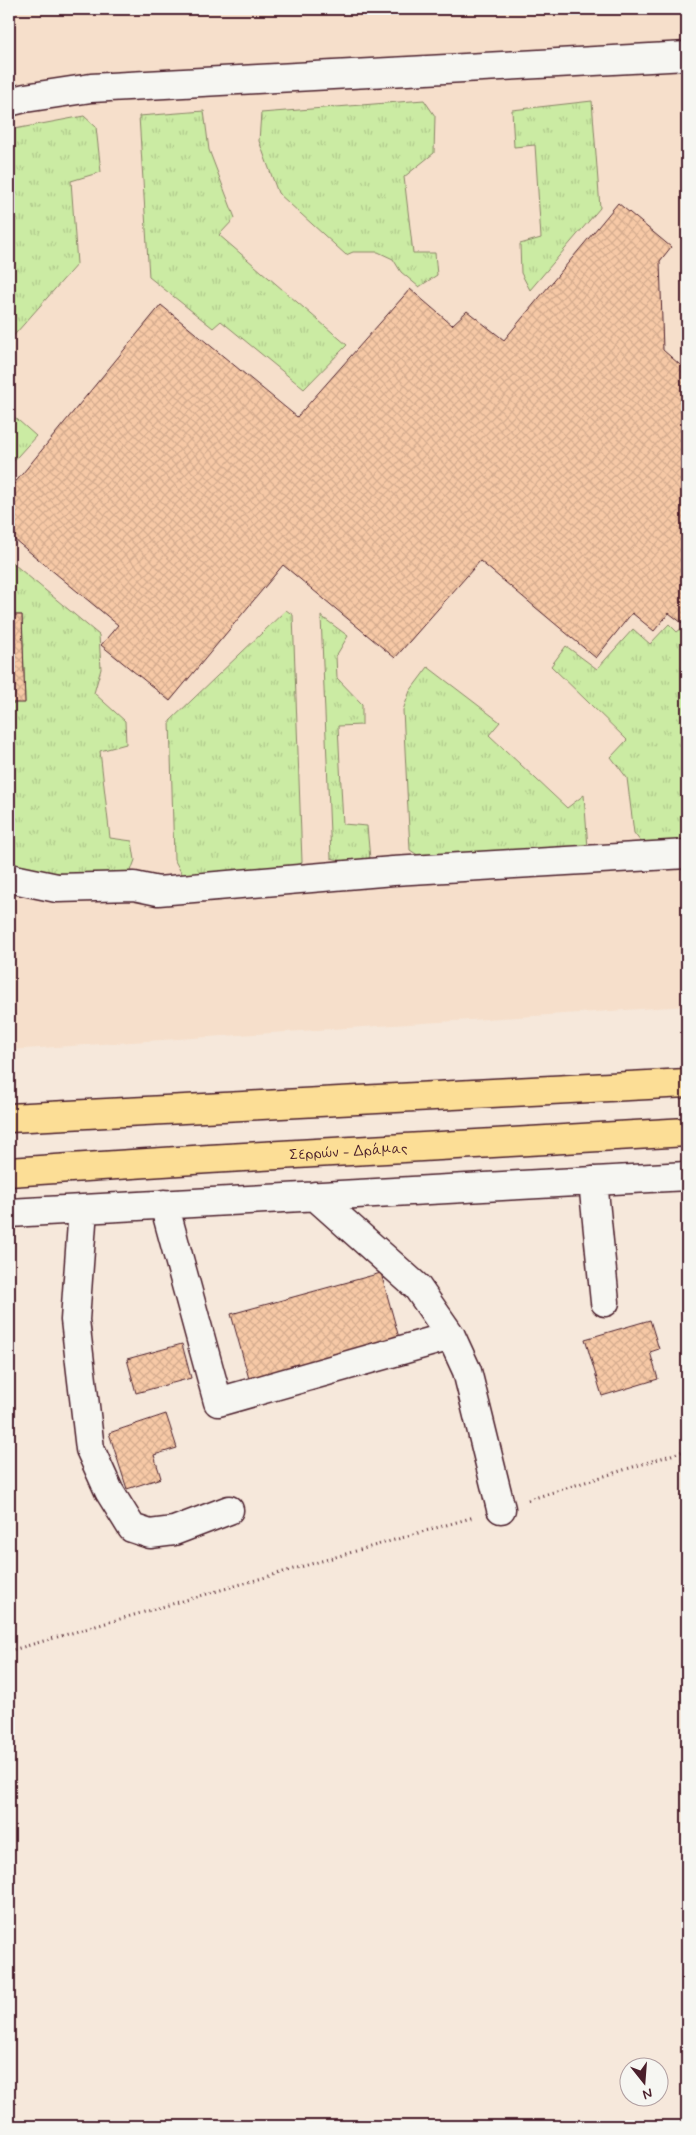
<svg xmlns="http://www.w3.org/2000/svg" width="696" height="2135" font-family="Mynerve,sans-serif">
<style>
.built{fill:#f6dfcb}
.grass{fill:url(#grass-tufts);stroke:#8a8567}
.building{fill:url(#building-cross-hatch);stroke:#4a1f2b}
.lines{fill:none;stroke-linecap:round;stroke-linejoin:round}
.minor-casing{stroke:#4a1f2b;stroke-width:31}
.major-casing{stroke:#4a1f2b;stroke-width:31}
.path{stroke:#4a1f2b;stroke-width:3;stroke-dasharray:1 4;stroke-linecap:butt}
.minor{stroke:#f6f6f2;stroke-width:28}
.major{stroke:#fcde96;stroke-width:28}
.labels{text-anchor:middle;stroke-width:4;stroke-linejoin:round;paint-order:stroke}
.street-label{font-size:15px;fill:#4a1f2b;stroke:#f6f6f2}
</style>
<defs>
<pattern id="grass-tufts" width="24" height="20" patternUnits="userSpaceOnUse" patternTransform="scale(1.25)"><rect width="24" height="20" fill="#cbeba3"/><path d="M3 7l-1-3M5 7V3M7 7l1-3M15 17l-1-3M17 17v-4M19 17l1-3" fill="none" stroke="#b0c98c"/></pattern>
<pattern id="building-cross-hatch" width="8" height="8" patternUnits="userSpaceOnUse" patternTransform="scale(1.25)"><rect width="8" height="8" fill="#f7c9a6"/><path d="M0 0l8 8M0 8l8-8" fill="none" stroke="#d5ac8f"/></pattern>
</defs>
<rect width="100%" height="100%" fill="#f6e8db"/>
<filter id="ink" filterUnits="userSpaceOnUse"><feTurbulence type="fractalNoise" baseFrequency=".02" numOctaves="2"/><feDisplacementMap in="SourceGraphic" scale="10" xChannelSelector="R" yChannelSelector="G"/><feConvolveMatrix kernelMatrix="1 2 1 2 8 2 1 2 1" color-interpolation-filters="sRGB"/></filter>
<g filter="url(#ink)">
<path class="built" d="M9,9H687V1006L9,1050Z"/>
<path class="grass" d="M424,100L435,116L434,153L404,177L413,253H435L437,275L419,287L401,272L393,259L378,252H353L346,255L278,193L259,141L261,113Z
M592,101L600,208L530,290L521,273L520,244L541,238L535,145L514,147L512,110Z
M204,111L209,150L235,218L219,235L347,345L304,389L221,321L213,328L149,277L139,116Z
M84,116L96,127L101,172L71,181L77,264L9,341V130Z
M9,408L10,413L36,436L9,466Z
M9,560L99,635L101,669L94,693L125,721L126,744L100,751L110,838L132,841L135,860L128,879L36,871L9,864V703L25,702L22,615H9Z
M286,610L293,615L302,862L295,869L183,876L174,859L170,721Z
M321,616L348,636L336,656L337,678L362,704V725L338,726L343,824L367,826L370,859L364,866L331,858Z
M669,624L677,632L687,624V843L644,846L634,833L627,778L611,757L627,740L551,666L566,646L597,669L633,629L650,644Z
M428,667L500,722L489,735L567,808L584,795L588,848L425,860L410,850L403,710L410,691Z"/>
<path class="building" d="M618,203L671,247L660,261L663,350L687,371V616L682,623L669,613L654,631L632,613L596,658L480,561L395,658L283,565L170,701L101,645L118,625L9,535V490L161,305L297,417L410,289L452,325L467,311L504,340Z
M9,615H22L25,703H9Z
M381,1273L401,1345L251,1386L231,1314Z
M650,1320L659,1349L650,1352L658,1379L602,1396L585,1339Z
M182,1344L191,1378L136,1393L127,1359Z
M166,1414L177,1448L154,1455L161,1478L127,1489L109,1433Z"/>
<g class="lines">
<defs>
<path id="minor" d="M9,102L25,98L91,88L687,56
M9,878L57,888L134,886L158,891L393,871L687,854
M593,1181L605,1302
M315,1196L417,1287L451,1336L467,1371L501,1509
M164,1204L218,1402L451,1336
M83,1209L75,1320L90,1449L109,1491L132,1528L150,1534L174,1531L229,1510
M9,1213L687,1176"/>
<g id="major">
<path d="M9,1118L687,1083"/>
<path id="s1" d="M9,1172L209,1159L687,1132"/>
</g>
</defs>
<use href="#minor" class="minor-casing"/>
<use href="#major" class="major-casing"/>
<path class="path" d="M528,1500L687,1450
M9,1651L474,1517"/>
<use href="#minor" class="minor"/>
<use href="#major" class="major"/>
</g>
</g>
<g class="labels">
<g class="street-label">
<text dy="5" stroke="none"><textPath href="#s1" startOffset="340">Σερρών - Δράμας</textPath></text>
</g>
</g>
<rect width="696" height="2135" fill="none" stroke="#f6f6f2" stroke-width="30"/>
<rect x="15" y="15" width="666" height="2105" fill="none" stroke="#4a1f2b" stroke-width="2" filter="url(#ink)"/>
<g transform="translate(644 2082) rotate(163)"><circle r="24" fill="#f6f6f2" stroke="#b1a0a2"/>
<path d="M0-4L9 19L0 12L-9 19Z" fill="#4a1f2b"/>
<text y="-8" font-size="14" font-weight="bold" text-anchor="middle" fill="#4a1f2b">N</text>
</g>
</svg>
